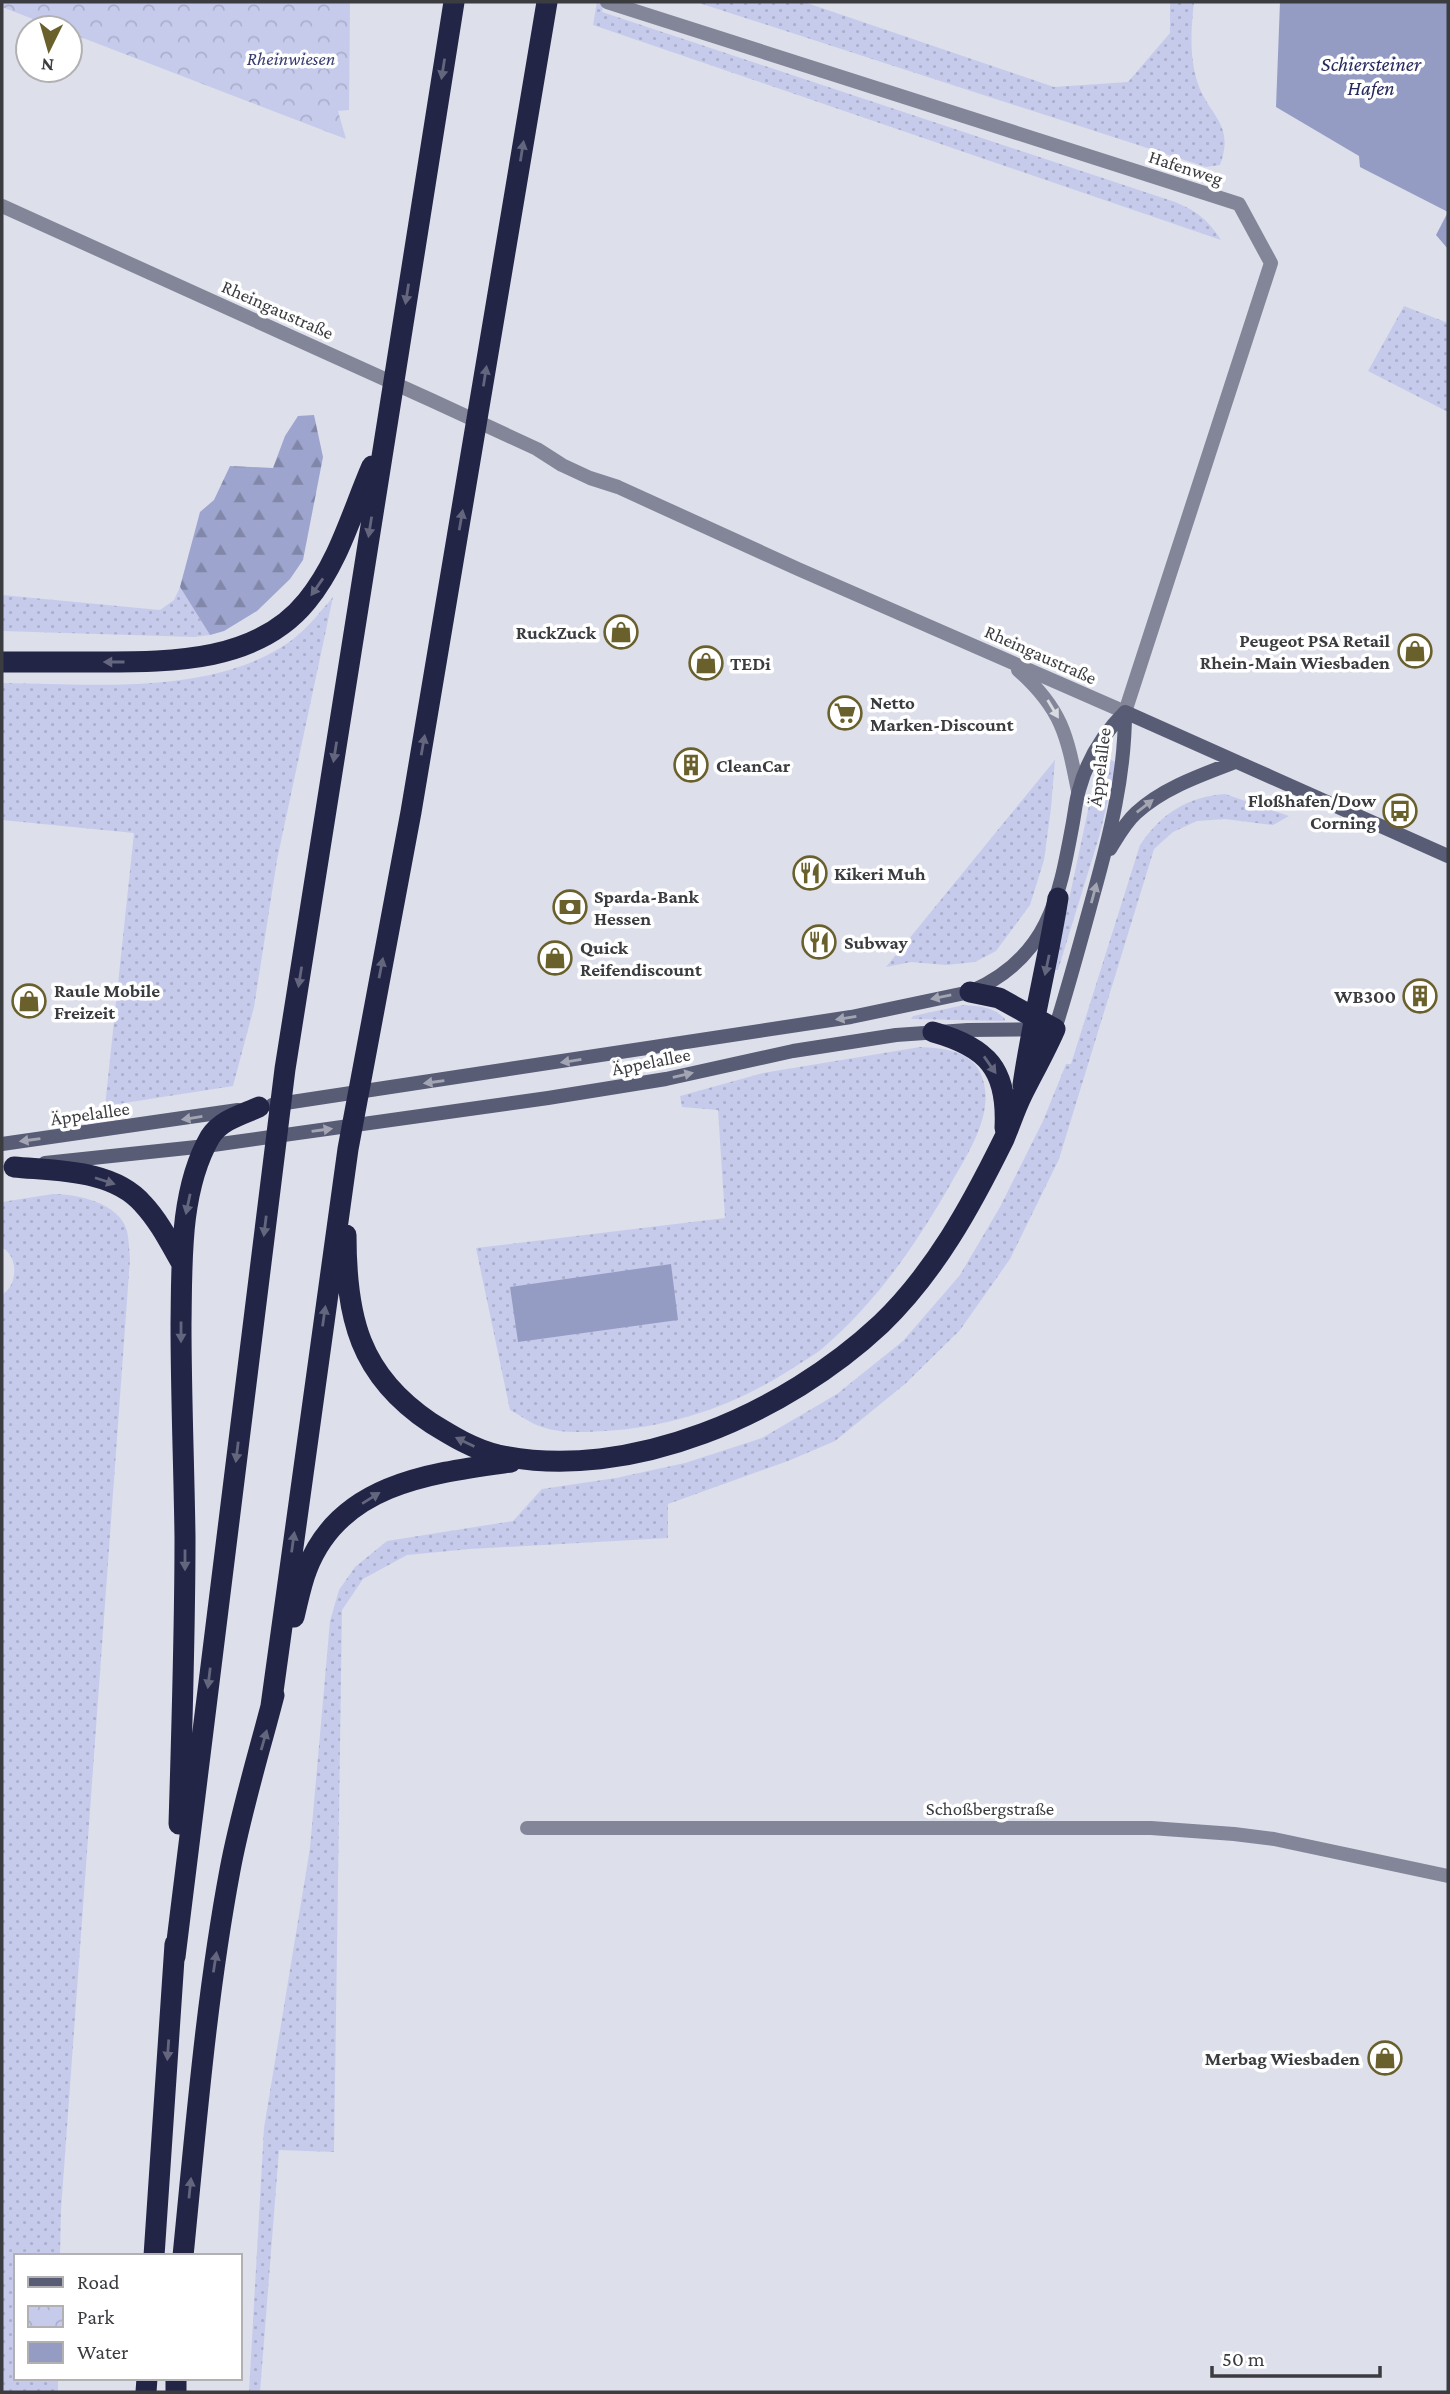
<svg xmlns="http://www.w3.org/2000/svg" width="1450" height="2394" font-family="'Crimson Pro',serif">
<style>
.grass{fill:url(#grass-dots)}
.forest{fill:url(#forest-firs)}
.park{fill:url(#park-crowns)}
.water{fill:#959cc4}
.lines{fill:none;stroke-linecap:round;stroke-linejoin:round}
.minor{stroke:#838698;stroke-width:14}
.tertiary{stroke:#838698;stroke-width:14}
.secondary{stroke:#585c75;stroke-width:14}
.motorway{stroke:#222546;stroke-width:21}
.oneway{fill:#64667e}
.oneway2{fill:#dadbe0}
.oneway3{fill:#a3a5b3}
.labels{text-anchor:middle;stroke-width:7;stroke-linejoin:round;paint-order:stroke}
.park-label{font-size:19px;font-style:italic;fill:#373b70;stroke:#fff}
.street-label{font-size:19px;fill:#3b3c40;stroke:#fff}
.poi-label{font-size:19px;font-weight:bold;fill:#3b3c40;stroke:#fff;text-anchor:start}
.water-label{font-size:21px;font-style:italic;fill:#26295c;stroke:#fff}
</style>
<defs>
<pattern id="grass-dots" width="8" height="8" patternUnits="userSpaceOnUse" patternTransform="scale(1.75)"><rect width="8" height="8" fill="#c6cbec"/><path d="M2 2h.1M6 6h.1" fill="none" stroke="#abafcb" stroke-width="1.8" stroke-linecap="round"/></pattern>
<pattern id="forest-firs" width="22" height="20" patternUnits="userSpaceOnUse" patternTransform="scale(1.75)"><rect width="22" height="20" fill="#9da4cd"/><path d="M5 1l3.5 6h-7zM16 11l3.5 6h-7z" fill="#8187a8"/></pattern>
<pattern id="park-crowns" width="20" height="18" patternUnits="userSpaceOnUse" patternTransform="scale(1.75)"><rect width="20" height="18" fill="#c6cbec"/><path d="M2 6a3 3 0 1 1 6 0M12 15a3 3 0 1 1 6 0" fill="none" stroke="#abafcb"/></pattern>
</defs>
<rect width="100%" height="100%" fill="#dddfeb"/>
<path class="grass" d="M597,2H604L602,12L1175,202C1197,211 1209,221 1221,240L593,25Z
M696,2H804L1054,87L1128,82L1170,33V2H1194C1191,29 1189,57 1198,84C1210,117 1235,124 1220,165L1206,167Z
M1404,306L1448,323V412L1368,371Z
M180,587L210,635L194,637L2,631V595L160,610L174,600Z
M333,597L277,860L254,1007L233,1086L105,1106L134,833L2,820V683C93,684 216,696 292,640C308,628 320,612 333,597Z
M1102,755L1117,763L1099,837L1058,970H1054L1094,782Z
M1055,760L1051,808L1044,860L1030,905L996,951L975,962L946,965L911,962L886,967Z
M1225,794L1289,816L1273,825L1225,819L1197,821L1173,832L1154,849L1059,1159L1010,1259L960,1330L905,1384L835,1441L788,1461L668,1504V1538L470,1549L407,1555L363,1579L342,1610L334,2152L279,2150L260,2392H249L264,2128L310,1848L330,1621L339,1590L355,1567L387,1541L513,1521L542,1489L616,1478L685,1463L762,1438L837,1394L903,1341L960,1275L1000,1207L1043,1121L1066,1064H1071L1140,845C1162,813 1187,797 1225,794Z
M964,1005C980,1006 994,1007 1005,1019V1021L911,1019L913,1016Z
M920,1047C941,1048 969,1050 980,1072C998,1110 968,1153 950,1185C915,1246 877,1301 824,1347C815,1355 803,1361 793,1368C736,1405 673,1427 605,1431C585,1432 562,1434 542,1427C531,1424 520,1415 510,1410L476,1248L725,1218L718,1110L682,1107L680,1096L763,1073Z
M53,1194C77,1194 120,1203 127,1231C129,1240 129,1250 130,1259L61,2210L60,2256H16V2378H58V2392H2V1295C18,1285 19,1257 2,1247V1202Z"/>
<path class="forest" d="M314,415L323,457L303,560L290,579L257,611L224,631L210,635L180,587L200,512L214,500L230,466L273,468L285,436L298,416Z"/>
<path class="park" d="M2,2H350L349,110L338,111L346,139L70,33V28H56L2,7Z"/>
<path class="water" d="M1280,2H1448V249L1436,235L1448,212L1360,167L1359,156L1276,107Z
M671,1264L678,1320L518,1342L510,1287Z"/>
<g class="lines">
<path class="minor" d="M607,2L1239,204L1271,263L1125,712
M527,1828H1151L1234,1834L1274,1839L1448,1876"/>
<path class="tertiary" d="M2,206L431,400L537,449L562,465L590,478L618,487L798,569L1125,712
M1018,670C1062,709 1067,735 1078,791"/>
<path class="secondary" d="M1125,712L1448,856
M1110,849C1118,836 1125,823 1136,813C1163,788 1201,775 1235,762
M272,1105L851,1017L970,992C1049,958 1059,898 1073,822C1075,811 1076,800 1079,790C1087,760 1103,734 1125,712
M2,1144L238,1110
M45,1163L206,1146L548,1098L666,1079L793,1051L896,1035L968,1030L1055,1029C1069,985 1081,940 1093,896C1110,835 1125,775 1125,712"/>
<path class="motorway" d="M2,662C34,662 66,662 98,662C170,662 257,663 307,601C339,562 352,512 372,466
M933,1032C987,1047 1008,1069 1005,1128
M1023,1085C1032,1022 1048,961 1058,898
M14,1167C55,1171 113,1169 143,1204C159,1221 170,1243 182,1264
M346,1235C346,1317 359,1375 431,1423C452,1436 473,1449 498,1455C630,1483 786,1413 881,1324C935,1272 971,1206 1004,1139C1010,1125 1015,1109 1022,1095C1033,1073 1045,1052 1055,1029L999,998L970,992
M294,1617C298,1601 301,1584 307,1569C340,1483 432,1473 511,1462
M271,1706L348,1149L411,812L547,2
M179,1824C182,1728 185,1633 185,1537C184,1466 181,1395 181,1324C182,1264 179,1191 210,1137C221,1120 241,1115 259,1107
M175,1957L285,1069L454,2
M154,2256L175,1944
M183,2256C196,2127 206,1998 230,1870C241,1811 259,1753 274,1695
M146,2392L147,2378
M176,2392V2378"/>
</g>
<defs><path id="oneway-solid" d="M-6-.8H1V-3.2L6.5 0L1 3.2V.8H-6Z" transform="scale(1.75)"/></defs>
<g class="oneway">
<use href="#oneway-solid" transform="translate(443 69) rotate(99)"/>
<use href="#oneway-solid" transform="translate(522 151) rotate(-81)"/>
<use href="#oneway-solid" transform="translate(407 294) rotate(99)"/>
<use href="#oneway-solid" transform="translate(485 376) rotate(-81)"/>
<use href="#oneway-solid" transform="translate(461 520) rotate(-80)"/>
<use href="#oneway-solid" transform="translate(370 527) rotate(99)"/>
<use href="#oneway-solid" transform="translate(317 587) rotate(125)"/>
<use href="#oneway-solid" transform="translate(114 662) rotate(-180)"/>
<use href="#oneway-solid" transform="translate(423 745) rotate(-80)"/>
<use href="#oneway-solid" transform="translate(335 752) rotate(99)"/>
<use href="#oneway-solid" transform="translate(1047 965) rotate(102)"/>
<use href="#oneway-solid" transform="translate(381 968) rotate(-79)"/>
<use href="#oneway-solid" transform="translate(300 977) rotate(99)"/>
<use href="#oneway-solid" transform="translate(990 1065) rotate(55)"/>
<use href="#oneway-solid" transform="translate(105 1181) rotate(18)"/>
<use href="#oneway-solid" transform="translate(188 1204) rotate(102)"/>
<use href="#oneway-solid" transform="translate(265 1226) rotate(97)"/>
<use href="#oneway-solid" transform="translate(324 1316) rotate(-82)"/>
<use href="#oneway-solid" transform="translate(181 1332) rotate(90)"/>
<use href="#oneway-solid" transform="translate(465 1442) rotate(-154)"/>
<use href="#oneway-solid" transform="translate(237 1452) rotate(97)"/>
<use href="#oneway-solid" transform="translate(371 1498) rotate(-32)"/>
<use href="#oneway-solid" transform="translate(293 1542) rotate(-82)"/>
<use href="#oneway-solid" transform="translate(185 1560) rotate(90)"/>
<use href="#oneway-solid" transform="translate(209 1678) rotate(97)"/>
<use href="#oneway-solid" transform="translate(264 1740) rotate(-74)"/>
<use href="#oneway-solid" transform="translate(215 1962) rotate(-81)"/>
<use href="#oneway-solid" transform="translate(168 2050) rotate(94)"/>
<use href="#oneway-solid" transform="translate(190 2188) rotate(-84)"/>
</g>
<use class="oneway2" href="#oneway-solid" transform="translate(1053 709) rotate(59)"/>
<g class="oneway3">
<use href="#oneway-solid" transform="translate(1145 806) rotate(-38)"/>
<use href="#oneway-solid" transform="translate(1094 893) rotate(-75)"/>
<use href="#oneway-solid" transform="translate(941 997) rotate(168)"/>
<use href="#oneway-solid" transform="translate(846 1018) rotate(171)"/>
<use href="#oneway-solid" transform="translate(571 1061) rotate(171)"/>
<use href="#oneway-solid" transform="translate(683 1075) rotate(-13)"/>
<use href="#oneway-solid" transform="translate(434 1082) rotate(172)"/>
<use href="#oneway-solid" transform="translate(192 1118) rotate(171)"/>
<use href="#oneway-solid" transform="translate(322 1130) rotate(-8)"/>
<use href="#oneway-solid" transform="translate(30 1140) rotate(172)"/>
</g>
<defs>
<symbol id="shop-ring" viewBox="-11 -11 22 22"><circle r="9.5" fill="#fff" stroke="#6a602c" stroke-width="1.5"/><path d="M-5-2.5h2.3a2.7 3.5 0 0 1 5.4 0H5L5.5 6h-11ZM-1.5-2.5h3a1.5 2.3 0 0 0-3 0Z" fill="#6a602c"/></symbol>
<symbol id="supermarket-ring" viewBox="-11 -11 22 22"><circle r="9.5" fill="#fff" stroke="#6a602c" stroke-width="1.5"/><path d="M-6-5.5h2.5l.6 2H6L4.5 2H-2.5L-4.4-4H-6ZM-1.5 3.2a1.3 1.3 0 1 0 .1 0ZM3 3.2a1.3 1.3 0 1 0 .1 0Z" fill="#6a602c"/></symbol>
<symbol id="building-ring" viewBox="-11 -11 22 22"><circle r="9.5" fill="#fff" stroke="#6a602c" stroke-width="1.5"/><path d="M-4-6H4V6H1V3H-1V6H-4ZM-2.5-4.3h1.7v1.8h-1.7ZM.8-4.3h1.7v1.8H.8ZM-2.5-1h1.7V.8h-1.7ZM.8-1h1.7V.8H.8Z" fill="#6a602c"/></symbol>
<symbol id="bus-ring" viewBox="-11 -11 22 22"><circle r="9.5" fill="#fff" stroke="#6a602c" stroke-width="1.5"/><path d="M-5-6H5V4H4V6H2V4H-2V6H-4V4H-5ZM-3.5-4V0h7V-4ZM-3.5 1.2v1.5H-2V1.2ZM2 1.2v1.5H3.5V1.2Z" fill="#6a602c"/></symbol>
<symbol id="restaurant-ring" viewBox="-11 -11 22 22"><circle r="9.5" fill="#fff" stroke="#6a602c" stroke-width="1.5"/><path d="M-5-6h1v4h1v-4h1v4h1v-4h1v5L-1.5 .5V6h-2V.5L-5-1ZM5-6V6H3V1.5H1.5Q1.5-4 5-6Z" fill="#6a602c"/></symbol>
<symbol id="bank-ring" viewBox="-11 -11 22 22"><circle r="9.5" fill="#fff" stroke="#6a602c" stroke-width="1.5"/><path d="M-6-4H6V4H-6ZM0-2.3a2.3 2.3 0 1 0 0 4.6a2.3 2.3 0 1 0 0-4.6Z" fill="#6a602c"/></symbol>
</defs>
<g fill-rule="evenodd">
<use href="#shop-ring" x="602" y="613" width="38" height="38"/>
<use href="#shop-ring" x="1396" y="632" width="38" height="38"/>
<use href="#shop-ring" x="687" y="644" width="38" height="38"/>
<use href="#supermarket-ring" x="826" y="694" width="38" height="38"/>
<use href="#building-ring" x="672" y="746" width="38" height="38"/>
<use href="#bus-ring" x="1381" y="792" width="38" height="38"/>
<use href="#restaurant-ring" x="791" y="854" width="38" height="38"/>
<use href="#bank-ring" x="551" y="888" width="38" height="38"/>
<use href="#restaurant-ring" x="800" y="923" width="38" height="38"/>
<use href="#shop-ring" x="536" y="939" width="38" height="38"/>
<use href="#building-ring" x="1401" y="977" width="38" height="38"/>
<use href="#shop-ring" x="10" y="982" width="38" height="38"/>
<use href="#shop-ring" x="1366" y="2039" width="38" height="38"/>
</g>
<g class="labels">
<g class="park-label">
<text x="291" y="65">Rheinwiesen</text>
</g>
<g class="street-label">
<text transform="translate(1186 167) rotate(18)" y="7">Hafenweg</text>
<text transform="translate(278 309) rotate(24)" y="7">Rheingaustraße</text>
<text transform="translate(1041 654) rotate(24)" y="7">Rheingaustraße</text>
<text transform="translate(1099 767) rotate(-83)" y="7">Äppelallee</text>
<text transform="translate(651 1061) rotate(-11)" y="7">Äppelallee</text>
<text transform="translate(90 1113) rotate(-8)" y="7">Äppelallee</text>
<text x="990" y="1815">Schoßbergstraße</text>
</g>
<g class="poi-label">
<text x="596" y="639" text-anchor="end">RuckZuck</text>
<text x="1390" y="647" text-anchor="end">Peugeot PSA Retail<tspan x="1390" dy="22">Rhein-Main Wiesbaden</tspan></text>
<text x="730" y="670">TEDi</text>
<text x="870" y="709">Netto<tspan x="870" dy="22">Marken-Discount</tspan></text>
<text x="716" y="772">CleanCar</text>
<text x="1376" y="807" text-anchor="end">Floßhafen/Dow<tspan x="1376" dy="22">Corning</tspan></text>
<text x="834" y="880">Kikeri Muh</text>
<text x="594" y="903">Sparda-Bank<tspan x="594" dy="22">Hessen</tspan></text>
<text x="844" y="949">Subway</text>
<text x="580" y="954">Quick<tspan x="580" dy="22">Reifendiscount</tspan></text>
<text x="54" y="997">Raule Mobile<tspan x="54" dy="22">Freizeit</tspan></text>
<text x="1396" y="1003" text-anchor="end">WB300</text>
<text x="1360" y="2065" text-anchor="end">Merbag Wiesbaden</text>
</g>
<g class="water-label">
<text x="1371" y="71">Schiersteiner<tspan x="1371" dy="24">Hafen</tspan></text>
</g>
</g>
<rect width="1450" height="2394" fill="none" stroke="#3b3c40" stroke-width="7"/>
<rect x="14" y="2254" width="228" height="126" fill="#ffffff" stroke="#b1b1b3" stroke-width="2"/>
<rect x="28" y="2277" width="35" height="10" fill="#585c75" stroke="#b1b1b3" stroke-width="2"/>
<text x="77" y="2289" font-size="21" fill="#3b3c40">Road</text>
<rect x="28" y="2306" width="35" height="21" fill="url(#park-crowns)" stroke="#b1b1b3" stroke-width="2"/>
<text x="77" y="2324" font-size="21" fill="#3b3c40">Park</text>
<rect x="28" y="2342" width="35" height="21" fill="#959cc4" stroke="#b1b1b3" stroke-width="2"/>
<text x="77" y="2359" font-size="21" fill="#3b3c40">Water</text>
<g transform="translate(49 49) rotate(185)"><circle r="33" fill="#ffffff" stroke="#b1b1b3" stroke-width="2"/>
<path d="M0-5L12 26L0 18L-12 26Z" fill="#6a602c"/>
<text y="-10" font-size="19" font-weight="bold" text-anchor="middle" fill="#3b3c40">N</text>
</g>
<path d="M1212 2366v10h168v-10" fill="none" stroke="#3b3c40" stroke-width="3.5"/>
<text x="1222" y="2366" font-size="21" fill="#3b3c40" stroke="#ffffff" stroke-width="5" paint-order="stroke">50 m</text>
</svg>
